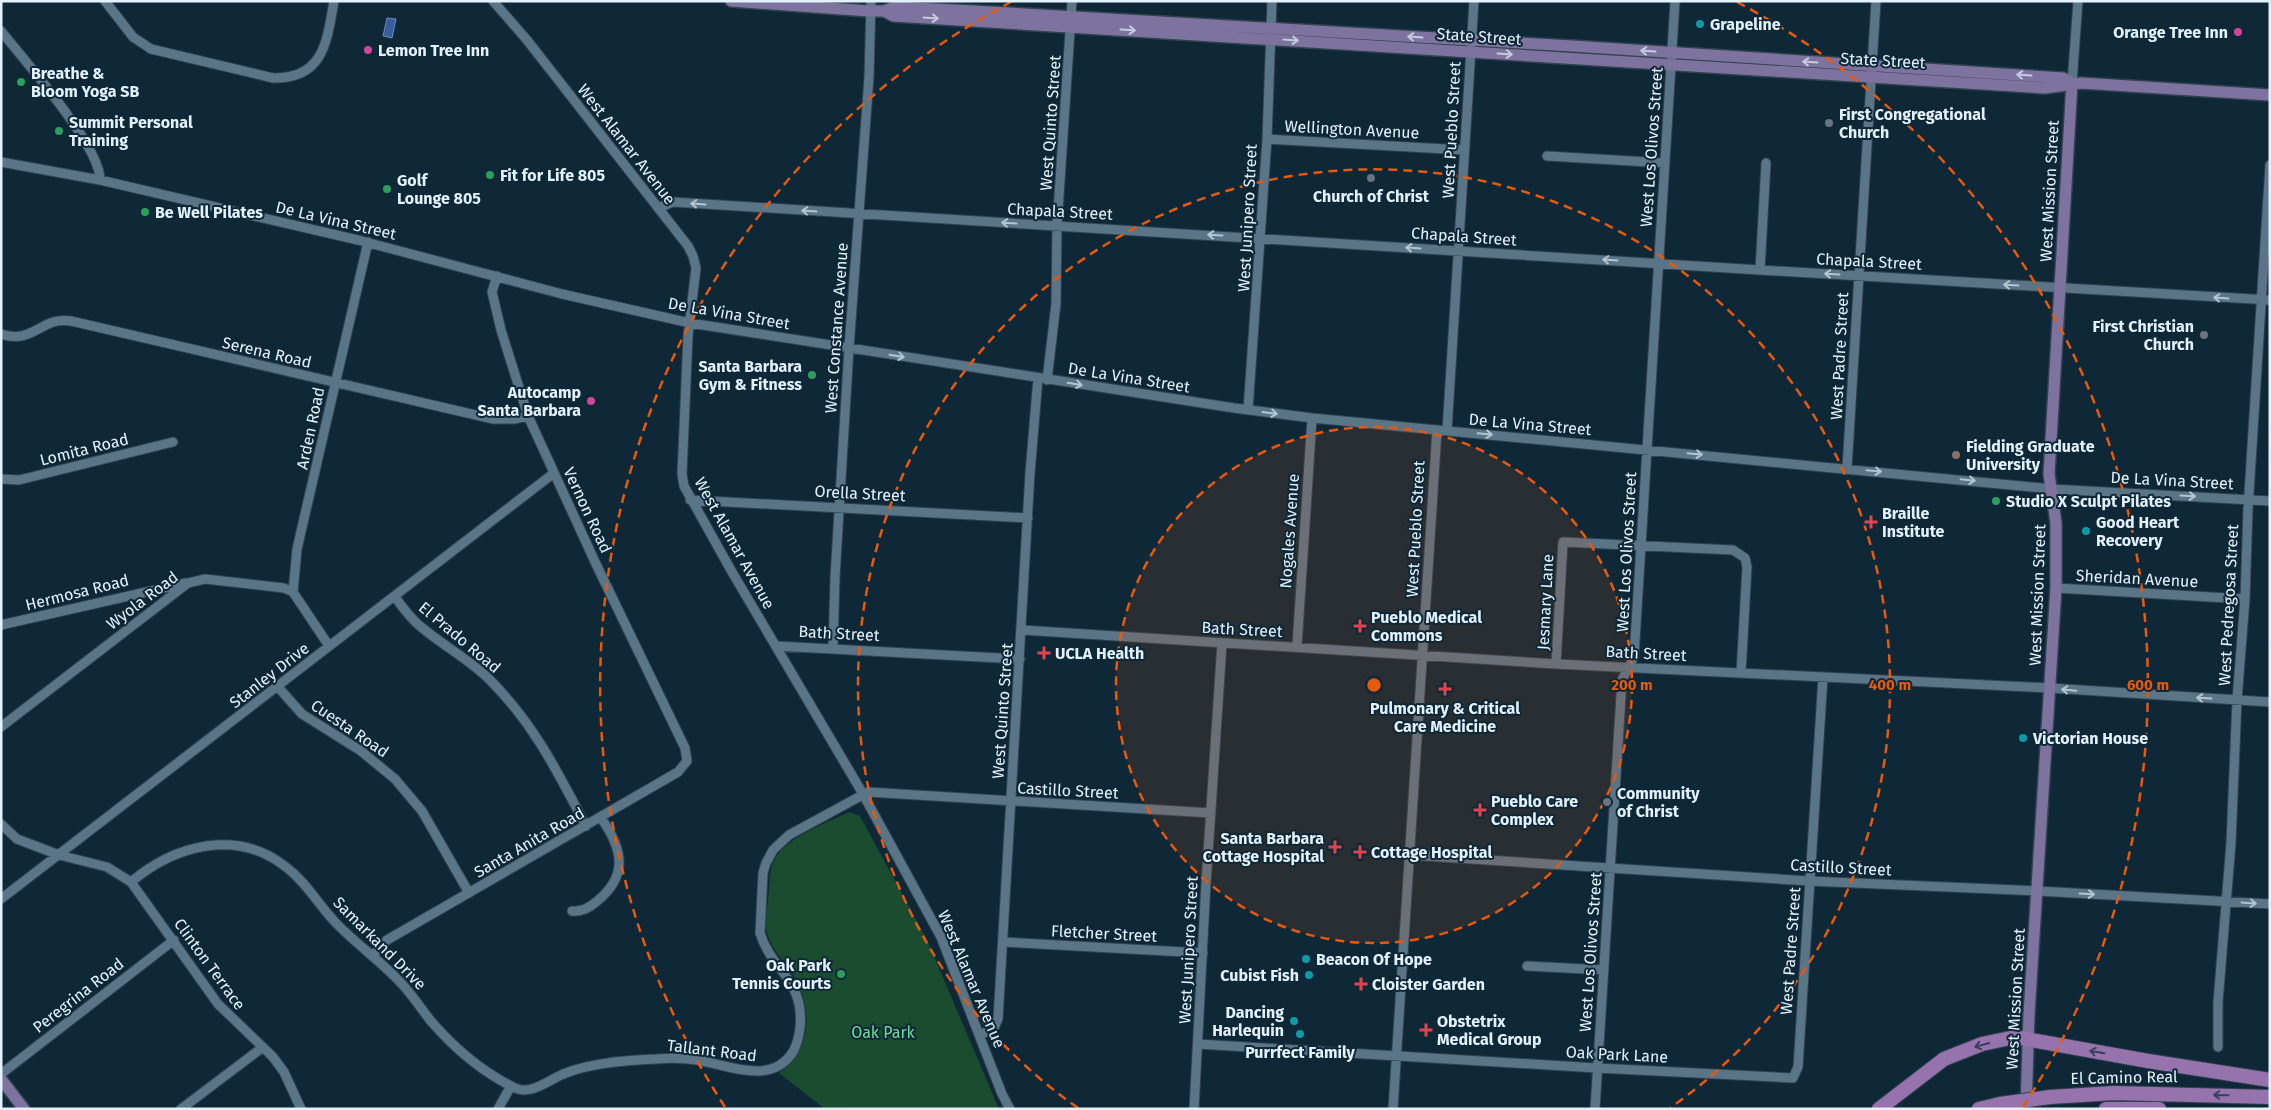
<svg xmlns="http://www.w3.org/2000/svg" width="2271" height="1110" font-family="'Fira Sans',sans-serif">
<style>
.green{fill:#1a4c2f}
.water{fill:#395c9c;stroke:#6c89b9}
.lines{fill:none;stroke-linecap:round;stroke-linejoin:round}
.minor-casing{stroke:#324250;stroke-width:11}
.major-casing{stroke:#324250;stroke-width:14}
.highway-casing{stroke:#324250;stroke-width:16}
.minor{stroke:#5a7488;stroke-width:9}
.major{stroke:#7e739e;stroke-width:11}
.highway{stroke:#9673ad;stroke-width:14}
.highway-bridge-casing{stroke:#324250;stroke-width:16;stroke-linecap:butt}
.highway-bridge{stroke:#9673ad;stroke-width:14}
.oneway{stroke:#c4cbe0}
.oneway2{stroke:#b2c5d3}
.oneway3{stroke:#383e5b}
.ring{fill:none;stroke:#e8590c;stroke-width:2.5;stroke-dasharray:9 6}
.culture-dot{fill:#0f9aa8;stroke:#0f2838;stroke-width:2}
.hotel-dot{fill:#d1479c;stroke:#0f2838;stroke-width:2}
.leisure-dot{fill:#2e9e5b;stroke:#0f2838;stroke-width:2}
.worship-dot{fill:#6b7280;stroke:#0f2838;stroke-width:2}
.education-dot{fill:#8d6e63;stroke:#0f2838;stroke-width:2}
.health-dot{fill:#e0444e;stroke:#0f2838;stroke-width:2}
.labels{text-anchor:middle;stroke-width:4;stroke-linejoin:round;paint-order:stroke}
.poi-label{font-size:16px;font-weight:bold;fill:#e2f1fc;stroke:#0f2838;text-anchor:start}
.street-label{font-size:16px;fill:#e2f1fc;stroke:#0f2838}
.park-label{font-size:16px;fill:#6ede9a;stroke:#0f2838}
.centre{fill:#e8590c;stroke:#0f2838;stroke-width:2.5}
.ring-label{font-size:15px;text-anchor:middle;font-weight:bold;fill:#e8590c;stroke:#0f2838;stroke-width:4;stroke-linejoin:round;paint-order:stroke}
</style>
<rect width="100%" height="100%" fill="#0f2838"/>
<path class="green" d="M849,812L860,816L927,940L999,1109H825L779,1073C811,1053 813,1009 795,978C788,964 773,952 768,936C763,922 768,906 769,891C770,877 769,863 780,852C797,833 826,823 849,812Z"/>
<path class="water" d="M387,18L396,19L392,38L383,36Z"/>
<g class="lines">
<defs>
<path id="minor" d="M105,1L133,37L151,49L273,78C324,79 327,41 334,1
M493,1L527,40L688,246L693,256L696,268L688,336L682,474L684,486L732,572L863,794L941,937L1002,1094L1010,1109
M1,31C24,60 101,147 100,180
M2072,83L2078,1
M1267,139L1464,150
M1547,156L1665,163
M1,162L100,180L358,240L562,294L690,323L1234,408L1312,418L2052,489L2270,501
M658,208L673,202L1760,270L2270,300
M1760,270L1766,163
M1,334C34,345 41,316 71,321L493,419H514L528,416
M1047,380L1056,304L1057,226L1072,1
M1248,410L1267,139L1272,1
M1447,431L1474,1
M1847,468L1876,1
M1,479L19,480L173,442
M690,500L1028,518
M2056,588L2245,599
M293,592L297,549L368,242
M395,597C403,608 410,618 420,626C442,645 469,659 490,680C534,724 557,771 586,826
M1,625L186,583
M1022,630L1556,664L2050,688L2270,702
M776,646L1020,659
M1297,646L1312,418
M833,648L835,577L849,348L869,77L871,1
M1556,664L1563,542L1733,550L1745,558L1747,567L1741,673
M278,687L302,714L361,751L395,779L422,811L469,893
M1,727L188,583L205,579L284,588L293,592L329,646
M1,824L17,839L59,855L107,867L131,882L218,1004L273,1057L284,1072L301,1109
M1410,855L1809,881L2038,891L2270,904
M131,882C175,845 237,828 286,867C306,882 318,904 335,922C356,944 381,961 402,984C412,995 421,1008 430,1020C454,1048 482,1072 515,1088C532,1096 551,1078 566,1073C591,1063 629,1060 656,1059C670,1058 684,1058 697,1060C729,1065 773,1087 794,1050C797,1044 799,1035 800,1028C805,980 771,970 760,933L763,873L766,863L773,850L789,835L868,792L1211,813
M1,899L554,473
M572,911C581,912 589,908 596,902C629,876 623,849 601,818
M1003,942L1203,953
M373,955L387,940L678,772L687,761L685,748L596,564L528,416L501,330L492,292L497,276
M1527,966L1604,970
M980,1035L994,1028L998,1019L1030,473L1038,378
M1198,1044L1597,1068L1793,1078L1798,1067L1823,677
M2218,1047V1002L2231,843L2237,700L2245,599L2248,509L2270,165
M1,1074L174,940
M181,1109L263,1047
M498,1109L511,1086
M1194,1109L1206,883L1222,643
M1393,1109L1437,430
M1595,1109L1622,680L1634,657L1675,1"/>
<path id="major" d="M731,1L869,11H884L895,7L973,11L1572,46L2063,78L2072,83
M884,11L893,16L2045,88L2081,83L2270,95
M1,1079L24,1109
M2026,1109L2029,1014L2056,588V523L2049,474L2072,83"/>
<path id="highway" d="M2050,1097L2114,1093L2270,1097
M1879,1109L1944,1059L1982,1044L2015,1037L2148,1061L2270,1080
M1979,1109L2000,1104
M2106,1109H2159"/>
</defs>
<use href="#minor" class="minor-casing"/>
<use href="#major" class="major-casing"/>
<use href="#highway" class="highway-casing"/>
<use href="#minor" class="minor"/>
<use href="#major" class="major"/>
<use href="#highway" class="highway"/>
<defs>
<path id="highway-bridge" d="M2000,1104L2050,1097"/>
</defs>
<use href="#highway-bridge" class="highway-bridge-casing"/>
<use href="#highway-bridge" class="highway-bridge"/>
</g>
<defs><path id="oneway-shaft" d="M-6 0H5M1.5-3L5.5 0L1.5 3" fill="none" stroke-width="1.6" stroke-linecap="round" stroke-linejoin="round" transform="scale(1.25)"/></defs>
<g class="oneway">
<use href="#oneway-shaft" transform="translate(931 18) rotate(4)"/>
<use href="#oneway-shaft" transform="translate(1128 30) rotate(3)"/>
<use href="#oneway-shaft" transform="translate(1415 37) rotate(-176)"/>
<use href="#oneway-shaft" transform="translate(1291 40) rotate(4)"/>
<use href="#oneway-shaft" transform="translate(1648 51) rotate(-176)"/>
<use href="#oneway-shaft" transform="translate(1505 54) rotate(4)"/>
<use href="#oneway-shaft" transform="translate(1810 62) rotate(-176)"/>
<use href="#oneway-shaft" transform="translate(2024 75) rotate(-176)"/>
</g>
<g class="oneway2">
<use href="#oneway-shaft" transform="translate(698 204) rotate(-176)"/>
<use href="#oneway-shaft" transform="translate(809 211) rotate(-176)"/>
<use href="#oneway-shaft" transform="translate(1009 223) rotate(-177)"/>
<use href="#oneway-shaft" transform="translate(1215 235) rotate(-177)"/>
<use href="#oneway-shaft" transform="translate(1413 248) rotate(-176)"/>
<use href="#oneway-shaft" transform="translate(1610 260) rotate(-176)"/>
<use href="#oneway-shaft" transform="translate(1832 274) rotate(-177)"/>
<use href="#oneway-shaft" transform="translate(2011 285) rotate(-177)"/>
<use href="#oneway-shaft" transform="translate(2221 298) rotate(-176)"/>
<use href="#oneway-shaft" transform="translate(897 356) rotate(9)"/>
<use href="#oneway-shaft" transform="translate(1075 384) rotate(9)"/>
<use href="#oneway-shaft" transform="translate(1270 413) rotate(7)"/>
<use href="#oneway-shaft" transform="translate(1485 434) rotate(5)"/>
<use href="#oneway-shaft" transform="translate(1695 454) rotate(5)"/>
<use href="#oneway-shaft" transform="translate(1874 471) rotate(5)"/>
<use href="#oneway-shaft" transform="translate(1968 480) rotate(6)"/>
<use href="#oneway-shaft" transform="translate(2188 496) rotate(3)"/>
<use href="#oneway-shaft" transform="translate(2069 690) rotate(-175)"/>
<use href="#oneway-shaft" transform="translate(2204 698) rotate(-177)"/>
<use href="#oneway-shaft" transform="translate(2087 894) rotate(3)"/>
<use href="#oneway-shaft" transform="translate(2249 903) rotate(4)"/>
</g>
<g class="oneway3">
<use href="#oneway-shaft" transform="translate(1982 1045) rotate(165)"/>
<use href="#oneway-shaft" transform="translate(2097 1052) rotate(-170)"/>
<use href="#oneway-shaft" transform="translate(2221 1095) rotate(-179)"/>
</g>
<circle cx="1374" cy="685" r="258" fill="#e8590c" fill-opacity=".12"/>
<g class="ring">
<circle cx="1374" cy="685" r="258"/>
<path d="M1078 1108A516 516 0 1 1 1670 1108"/>
<path d="M725 1107A774 774 0 0 1 1011 2M1737 2A774 774 0 0 1 2023 1107"/>
</g>
<g class="culture-dot">
<circle cx="1700" cy="24" r="5"/>
<circle cx="2086" cy="531" r="5"/>
<circle cx="2023" cy="738" r="5"/>
<circle cx="1306" cy="959" r="5"/>
<circle cx="1309" cy="975" r="5"/>
<circle cx="1294" cy="1021" r="5"/>
<circle cx="1300" cy="1034" r="5"/>
</g>
<g class="hotel-dot">
<circle cx="2238" cy="32" r="5"/>
<circle cx="368" cy="50" r="5"/>
<circle cx="591" cy="401" r="5"/>
</g>
<g class="leisure-dot">
<circle cx="21" cy="82" r="5"/>
<circle cx="59" cy="131" r="5"/>
<circle cx="490" cy="175" r="5"/>
<circle cx="387" cy="189" r="5"/>
<circle cx="145" cy="212" r="5"/>
<circle cx="812" cy="375" r="5"/>
<circle cx="1996" cy="501" r="5"/>
<circle cx="841" cy="974" r="5"/>
</g>
<g class="worship-dot">
<circle cx="1829" cy="123" r="5"/>
<circle cx="1371" cy="178" r="5"/>
<circle cx="2204" cy="335" r="5"/>
<circle cx="1607" cy="802" r="5"/>
</g>
<circle class="education-dot" cx="1956" cy="455" r="5"/>
<g class="health-dot">
<path d="M1868.5 514.5h5v5h5v5h-5v5h-5v-5h-5v-5h5z"/>
<path d="M1357.5 618.5h5v5h5v5h-5v5h-5v-5h-5v-5h5z"/>
<path d="M1041.5 645.5h5v5h5v5h-5v5h-5v-5h-5v-5h5z"/>
<path d="M1442.5 681.5h5v5h5v5h-5v5h-5v-5h-5v-5h5z"/>
<path d="M1477.5 802.5h5v5h5v5h-5v5h-5v-5h-5v-5h5z"/>
<path d="M1332.5 839.5h5v5h5v5h-5v5h-5v-5h-5v-5h5z"/>
<path d="M1357.5 844.5h5v5h5v5h-5v5h-5v-5h-5v-5h5z"/>
<path d="M1358.5 976.5h5v5h5v5h-5v5h-5v-5h-5v-5h5z"/>
<path d="M1423.5 1022.5h5v5h5v5h-5v5h-5v-5h-5v-5h5z"/>
</g>
<g class="labels">
<g class="poi-label">
<text x="1710" y="30">Grapeline</text>
<text x="2228" y="38" text-anchor="end">Orange Tree Inn</text>
<text x="378" y="56">Lemon Tree Inn</text>
<text x="31" y="79">Breathe &amp;<tspan x="31" dy="18">Bloom Yoga SB</tspan></text>
<text x="1839" y="120">First Congregational<tspan x="1839" dy="18">Church</tspan></text>
<text x="69" y="128">Summit Personal<tspan x="69" dy="18">Training</tspan></text>
<text x="500" y="181">Fit for Life 805</text>
<text x="397" y="186">Golf<tspan x="397" dy="18">Lounge 805</tspan></text>
<text x="1371" y="202" text-anchor="middle">Church of Christ</text>
<text x="155" y="218">Be Well Pilates</text>
<text x="2194" y="332" text-anchor="end">First Christian<tspan x="2194" dy="18">Church</tspan></text>
<text x="802" y="372" text-anchor="end">Santa Barbara<tspan x="802" dy="18">Gym &amp; Fitness</tspan></text>
<text x="581" y="398" text-anchor="end">Autocamp<tspan x="581" dy="18">Santa Barbara</tspan></text>
<text x="1966" y="452">Fielding Graduate<tspan x="1966" dy="18">University</tspan></text>
<text x="2006" y="507">Studio X Sculpt Pilates</text>
<text x="1882" y="519">Braille<tspan x="1882" dy="18">Institute</tspan></text>
<text x="2096" y="528">Good Heart<tspan x="2096" dy="18">Recovery</tspan></text>
<text x="1371" y="623">Pueblo Medical<tspan x="1371" dy="18">Commons</tspan></text>
<text x="1055" y="659">UCLA Health</text>
<text x="1445" y="714" text-anchor="middle">Pulmonary &amp; Critical<tspan x="1445" dy="18">Care Medicine</tspan></text>
<text x="2033" y="744">Victorian House</text>
<text x="1617" y="799">Community<tspan x="1617" dy="18">of Christ</tspan></text>
<text x="1491" y="807">Pueblo Care<tspan x="1491" dy="18">Complex</tspan></text>
<text x="1324" y="844" text-anchor="end">Santa Barbara<tspan x="1324" dy="18">Cottage Hospital</tspan></text>
<text x="1371" y="858">Cottage Hospital</text>
<text x="1316" y="965">Beacon Of Hope</text>
<text x="831" y="971" text-anchor="end">Oak Park<tspan x="831" dy="18">Tennis Courts</tspan></text>
<text x="1299" y="981" text-anchor="end">Cubist Fish</text>
<text x="1372" y="990">Cloister Garden</text>
<text x="1284" y="1018" text-anchor="end">Dancing<tspan x="1284" dy="18">Harlequin</tspan></text>
<text x="1437" y="1027">Obstetrix<tspan x="1437" dy="18">Medical Group</tspan></text>
<text x="1300" y="1058" text-anchor="middle">Purrfect Family</text>
</g>
<g class="street-label">
<text transform="translate(1479 36) rotate(4)" y="6">State Street</text>
<text transform="translate(1883 60) rotate(3)" y="6">State Street</text>
<text transform="translate(1050 123) rotate(-86)" y="6">West Quinto Street</text>
<text transform="translate(1352 129) rotate(3)" y="6">Wellington Avenue</text>
<text transform="translate(1451 130) rotate(-87)" y="6">West Pueblo Street</text>
<text transform="translate(627 144) rotate(52)" y="6">West Alamar Avenue</text>
<text transform="translate(1651 147) rotate(-86)" y="6">West Los Olivos Street</text>
<text transform="translate(2049 191) rotate(-87)" y="6">West Mission Street</text>
<text transform="translate(1060 211) rotate(3)" y="6">Chapala Street</text>
<text transform="translate(1247 218) rotate(-87)" y="6">West Junipero Street</text>
<text transform="translate(336 220) rotate(13)" y="6">De La Vina Street</text>
<text transform="translate(1464 236) rotate(4)" y="6">Chapala Street</text>
<text transform="translate(1869 261) rotate(3)" y="6">Chapala Street</text>
<text transform="translate(729 313) rotate(10)" y="6">De La Vina Street</text>
<text transform="translate(836 328) rotate(-86)" y="6">West Constance Avenue</text>
<text transform="translate(267 352) rotate(13)" y="6">Serena Road</text>
<text transform="translate(1839 356) rotate(-87)" y="6">West Padre Street</text>
<text transform="translate(1129 377) rotate(9)" y="6">De La Vina Street</text>
<text transform="translate(1530 424) rotate(5)" y="6">De La Vina Street</text>
<text transform="translate(310 428) rotate(-78)" y="6">Arden Road</text>
<text transform="translate(84 449) rotate(-14)" y="6">Lomita Road</text>
<text transform="translate(2172 480) rotate(3)" y="6">De La Vina Street</text>
<text transform="translate(860 493) rotate(3)" y="6">Orella Street</text>
<text transform="translate(588 510) rotate(65)" y="6">Vernon Road</text>
<text transform="translate(1415 529) rotate(-87)" y="6">West Pueblo Street</text>
<text transform="translate(1289 531) rotate(-86)" y="6">Nogales Avenue</text>
<text transform="translate(735 543) rotate(61)" y="6">West Alamar Avenue</text>
<text transform="translate(1626 552) rotate(-87)" y="6">West Los Olivos Street</text>
<text transform="translate(2137 578) rotate(3)" y="6">Sheridan Avenue</text>
<text transform="translate(77 592) rotate(-14)" y="6">Hermosa Road</text>
<text transform="translate(2037 595) rotate(-88)" y="6">West Mission Street</text>
<text transform="translate(142 600) rotate(-37)" y="6">Wyola Road</text>
<text transform="translate(1545 602) rotate(-87)" y="6">Jesmary Lane</text>
<text transform="translate(2228 605) rotate(-87)" y="6">West Pedregosa Street</text>
<text transform="translate(1242 629) rotate(3)" y="6">Bath Street</text>
<text transform="translate(839 633) rotate(3)" y="6">Bath Street</text>
<text transform="translate(460 637) rotate(40)" y="6">El Prado Road</text>
<text transform="translate(1646 653) rotate(3)" y="6">Bath Street</text>
<text transform="translate(269 675) rotate(-38)" y="6">Stanley Drive</text>
<text transform="translate(1002 711) rotate(-86)" y="6">West Quinto Street</text>
<text transform="translate(350 728) rotate(34)" y="6">Cuesta Road</text>
<text transform="translate(1068 790) rotate(3)" y="6">Castillo Street</text>
<text transform="translate(529 842) rotate(-30)" y="6">Santa Anita Road</text>
<text transform="translate(1841 867) rotate(3)" y="6">Castillo Street</text>
<text transform="translate(1104 933) rotate(3)" y="6">Fletcher Street</text>
<text transform="translate(380 943) rotate(45)" y="6">Samarkand Drive</text>
<text transform="translate(1188 950) rotate(-87)" y="6">West Junipero Street</text>
<text transform="translate(1790 951) rotate(-86)" y="6">West Padre Street</text>
<text transform="translate(1590 952) rotate(-86)" y="6">West Los Olivos Street</text>
<text transform="translate(210 964) rotate(54)" y="6">Clinton Terrace</text>
<text transform="translate(972 979) rotate(67)" y="6">West Alamar Avenue</text>
<text transform="translate(78 995) rotate(-38)" y="6">Peregrina Road</text>
<text transform="translate(2015 999) rotate(-87)" y="6">West Mission Street</text>
<text transform="translate(712 1050) rotate(7)" y="6">Tallant Road</text>
<text transform="translate(1617 1054) rotate(3)" y="6">Oak Park Lane</text>
<text transform="translate(2124 1077) rotate(-1)" y="6">El Camino Real</text>
</g>
<g class="park-label">
<text x="883" y="1038">Oak Park</text>
</g>
</g>
<circle cx="1374" cy="685" r="8" class="centre"/>
<g class="ring-label">
<text x="1632" y="690">200 m</text>
<text x="1890" y="690">400 m</text>
<text x="2148" y="690">600 m</text>
</g>
<rect width="2271" height="1110" fill="none" stroke="#e2f1fc" stroke-width="5"/>
</svg>
